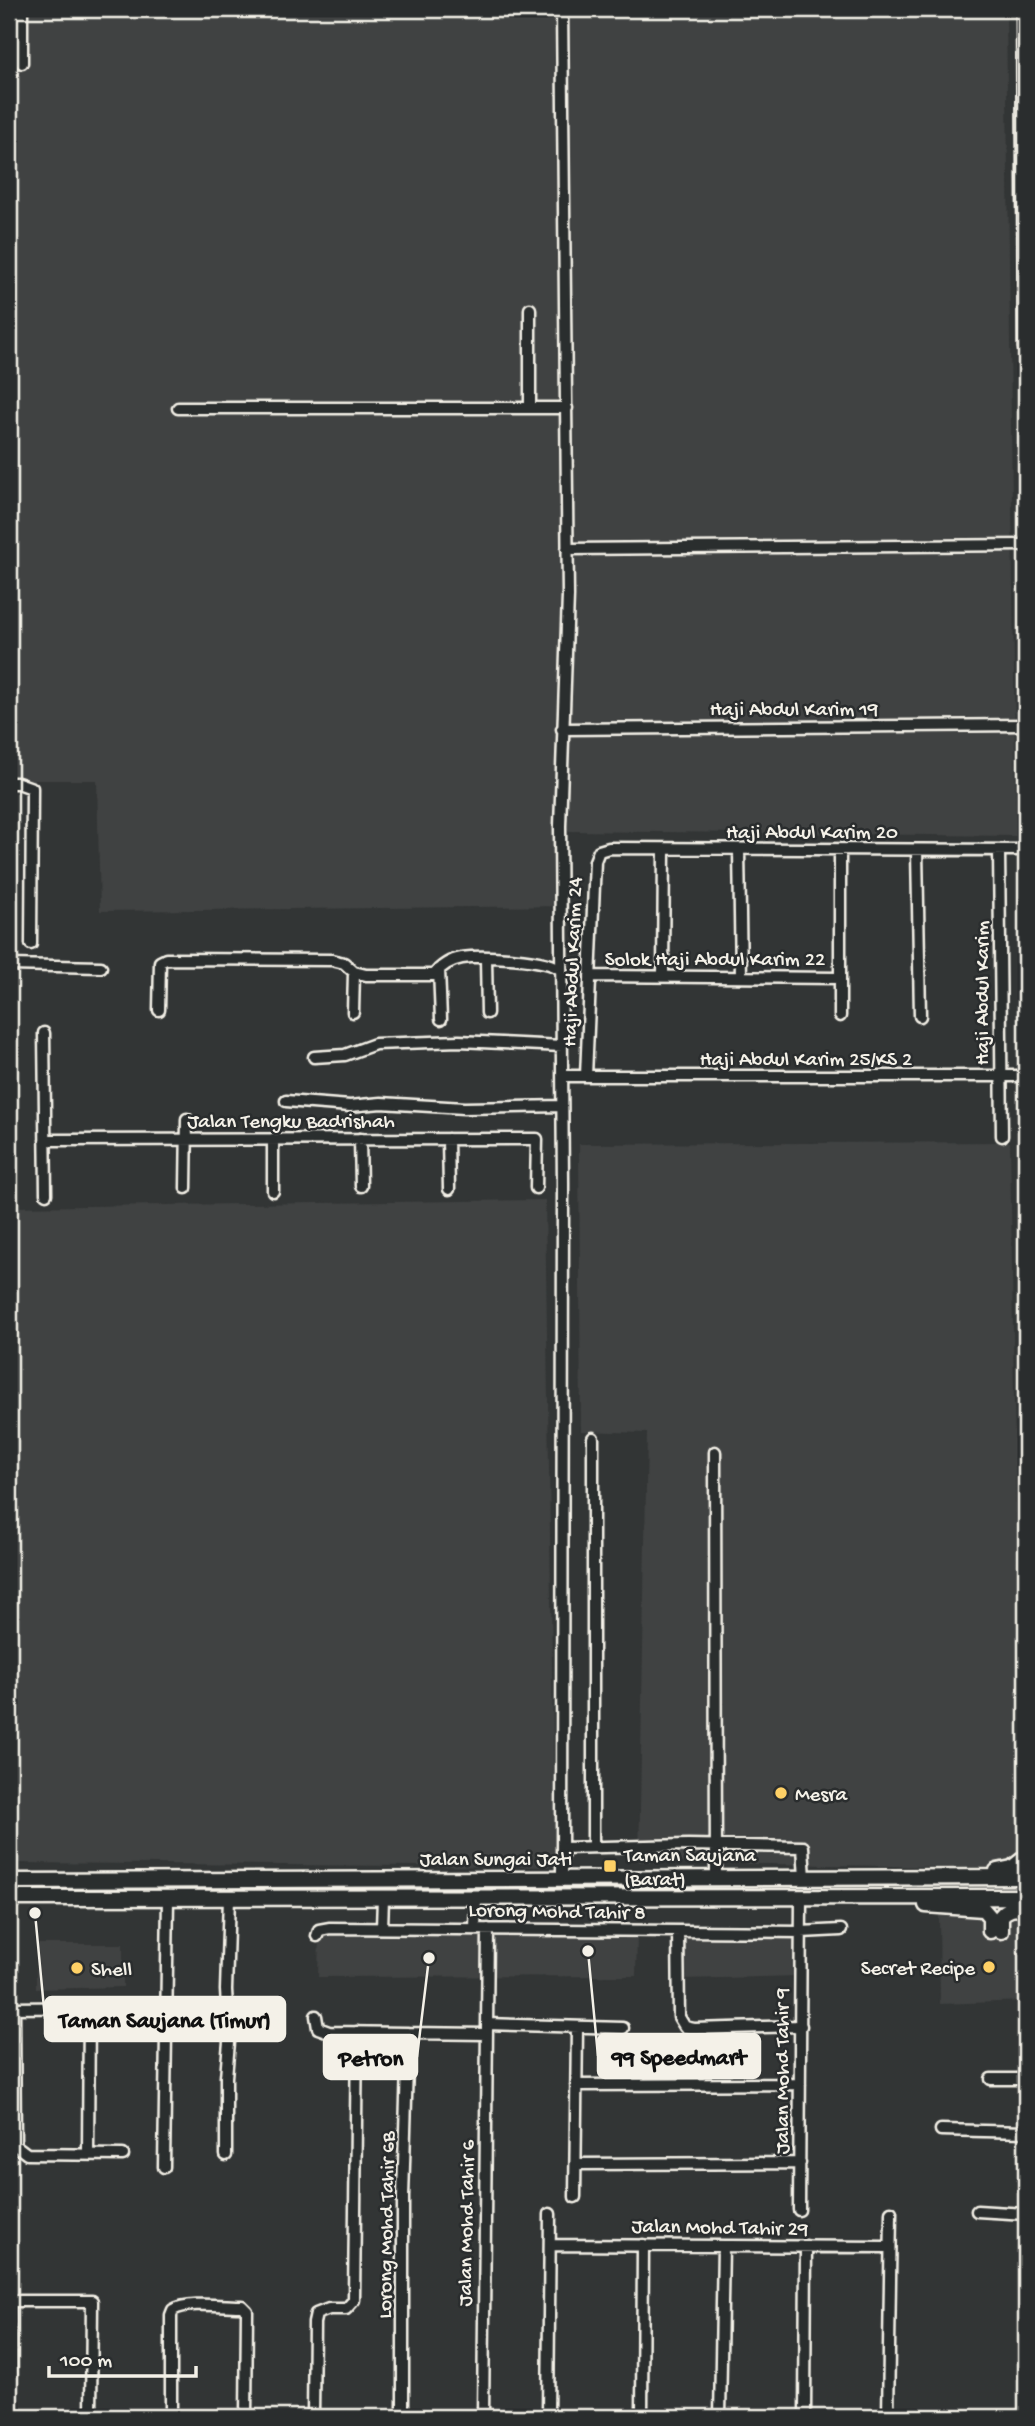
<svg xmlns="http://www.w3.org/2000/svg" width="1035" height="2426" font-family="'Gochi Hand',sans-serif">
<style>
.built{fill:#404242}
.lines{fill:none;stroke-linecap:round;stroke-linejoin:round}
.street-casing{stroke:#f4f1e8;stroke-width:15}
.secondary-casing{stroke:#f4f1e8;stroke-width:19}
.street{stroke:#2a2d2e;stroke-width:10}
.secondary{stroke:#2a2d2e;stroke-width:14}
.poi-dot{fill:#ffd166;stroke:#2a2d2e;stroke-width:2.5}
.labels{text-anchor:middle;stroke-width:5;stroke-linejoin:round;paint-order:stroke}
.street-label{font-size:21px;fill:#f4f1e8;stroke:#2a2d2e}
.poi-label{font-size:21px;fill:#f4f1e8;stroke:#2a2d2e;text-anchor:start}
.leader{fill:none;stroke:#f4f1e8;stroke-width:2.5}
.callout-dot{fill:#f4f1e8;stroke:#2a2d2e;stroke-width:2.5}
.callout{fill:#f4f1e8;stroke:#f4f1e8;stroke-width:2.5}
.callout-label{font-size:23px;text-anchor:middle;font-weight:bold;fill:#111}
</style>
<rect width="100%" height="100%" fill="#323535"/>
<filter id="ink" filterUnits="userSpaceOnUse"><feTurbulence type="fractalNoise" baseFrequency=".0143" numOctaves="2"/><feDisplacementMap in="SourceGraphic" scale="14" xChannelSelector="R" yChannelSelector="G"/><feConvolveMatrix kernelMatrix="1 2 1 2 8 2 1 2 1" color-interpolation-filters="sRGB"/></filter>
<g filter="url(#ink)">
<path class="built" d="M9,9H1006L1016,836L568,831L566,906L100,911L97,780H9Z
M1010,1142L1021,1850L1012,1868L639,1862L647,1433L581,1431L579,1144Z
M545,1200L555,1867L9,1863V1207Z
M939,1914H1026V2001L940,2004Z
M326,1932L637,1934L636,1976L318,1977L319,1936Z
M682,1935L797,1936L798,1976L682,1979Z
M36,1944H123V1987L36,1989Z"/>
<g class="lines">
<defs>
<path id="street" d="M22,63V9
M178,408H567
M530,408V309
M567,549L1026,545
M562,729L1026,725
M9,783H18L32,788L31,944
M739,850L741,977
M917,850L920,1016
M999,850L1002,1136
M486,958L487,1013
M9,965L101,967
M439,969L441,1019
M590,976L840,978
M663,976L664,849
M159,1010L160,962L166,959L332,960L344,963L354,972L366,975H434C441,966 450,960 462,958C481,955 548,958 561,970
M353,1012L354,972
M840,1016V850
M44,1033L46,1194
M314,1057L345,1055L375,1044L459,1041L562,1046
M562,1076H1026
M586,1076L595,861L599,851L609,848L1026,850
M286,1101L350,1106L381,1103L464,1108L562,1106
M273,1139V1191
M360,1139L361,1186
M448,1139L449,1189
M45,1140L537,1139L536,1188
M186,1188L187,1119
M715,1452L716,1878
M593,1847V1438
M562,1848L688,1845L803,1847L805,1878
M562,1879L563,1183L560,826L568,596L562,9
M382,1928L383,1898
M475,1929L476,1897
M678,1931L679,2017L685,2027L694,2029L801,2026
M317,1936L319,1930L330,1928L801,1932L841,1930
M9,2008L119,2007
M14,2008L15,2145L27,2154L123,2155
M316,2016L318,2028L329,2032L487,2034
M487,2024L623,2028
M991,2079H1026
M576,2085L800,2084
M941,2130L1026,2132
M88,2154L89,2007
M226,2155V2077L229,2042L226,1990L229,1898
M576,2164L800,2163
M164,2167L168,1898
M575,2197L577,2027
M799,2210L801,1897
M977,2211L1026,2214
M550,2245L890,2247
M9,2301H92L91,2417
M10,2301L11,2417
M171,2417V2315L173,2310C187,2301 224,2306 242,2306L247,2311L246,2417
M313,2417L314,2323L316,2314L329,2309H346L354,2300L357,2032
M403,2417V2197L408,2033
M483,2417L488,1929
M548,2417L550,2214
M642,2417L643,2245
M720,2417L723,2246
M805,2417L806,2246
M888,2417L891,2212"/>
<path id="secondary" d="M1024,9L1026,348
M997,1871L1012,1868L1026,1857
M9,1881L1026,1877
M9,1898L1026,1897
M926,1905L983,1909L990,1917V1931
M1001,1931V1916C1008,1907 1016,1908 1026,1908"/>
</defs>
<use href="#street" class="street-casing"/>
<use href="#secondary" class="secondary-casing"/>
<use href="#street" class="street"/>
<use href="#secondary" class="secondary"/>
</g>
</g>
<g class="poi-dot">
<circle cx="781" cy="1793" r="7"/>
<rect x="603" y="1859" width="14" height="14" rx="3.5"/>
<circle cx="989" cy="1967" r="7"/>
<circle cx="77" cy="1968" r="7"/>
</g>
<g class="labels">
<g class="street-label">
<text x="794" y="715">Haji Abdul Karim 19</text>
<text x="812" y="838">Haji Abdul Karim 20</text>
<text x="715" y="965">Solok Haji Abdul Karim 22</text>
<text transform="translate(571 962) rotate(-88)" y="7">Haji Abdul Karim 24</text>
<text transform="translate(981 993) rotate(-90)" y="7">Haji Abdul Karim</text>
<text x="806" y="1065">Haji Abdul Karim 25/KS 2</text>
<text x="291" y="1127">Jalan Tengku Badrishah</text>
<text x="496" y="1865">Jalan Sungai Jati</text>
<text transform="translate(557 1910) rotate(1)" y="7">Lorong Mohd Tahir 8</text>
<text transform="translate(781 2071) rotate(-90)" y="7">Jalan Mohd Tahir 9</text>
<text transform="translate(465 2223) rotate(-89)" y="7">Jalan Mohd Tahir 6</text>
<text transform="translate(385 2225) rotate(-89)" y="7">Lorong Mohd Tahir 6B</text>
<text transform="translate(720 2226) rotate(1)" y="7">Jalan Mohd Tahir 29</text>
</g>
<g class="poi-label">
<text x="795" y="1800">Mesra</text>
<text x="624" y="1861">Taman Saujana<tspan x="624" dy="24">(Barat)</tspan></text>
<text x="975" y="1974" text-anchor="end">Secret Recipe</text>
<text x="91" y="1975">Shell</text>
</g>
</g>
<path class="leader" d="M35 1913L45 2019M588 1951L598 2056M429 1958L417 2057"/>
<g class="callout-dot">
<circle cx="35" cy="1913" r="7"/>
<circle cx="588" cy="1951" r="7"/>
<circle cx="429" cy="1958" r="7"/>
</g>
<g class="callout">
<rect x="45" y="1997" width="240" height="44" rx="7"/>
<rect x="598" y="2034" width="162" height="44" rx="7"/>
<rect x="324" y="2035" width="93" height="44" rx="7"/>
</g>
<g class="callout-label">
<text x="165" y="2027">Taman Saujana (Timur)</text>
<text x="679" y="2064">99 Speedmart</text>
<text x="371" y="2065">Petron</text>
</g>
<rect width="1035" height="2426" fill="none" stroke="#2a2d2e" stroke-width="35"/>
<rect x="18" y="18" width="1000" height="2391" fill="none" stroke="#f4f1e8" stroke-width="2.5" filter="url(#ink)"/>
<path d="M49 2366v10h147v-10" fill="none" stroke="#f4f1e8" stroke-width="3.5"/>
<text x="60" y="2366" font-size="21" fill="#f4f1e8" stroke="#2a2d2e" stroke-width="5" paint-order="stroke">100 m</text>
</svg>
